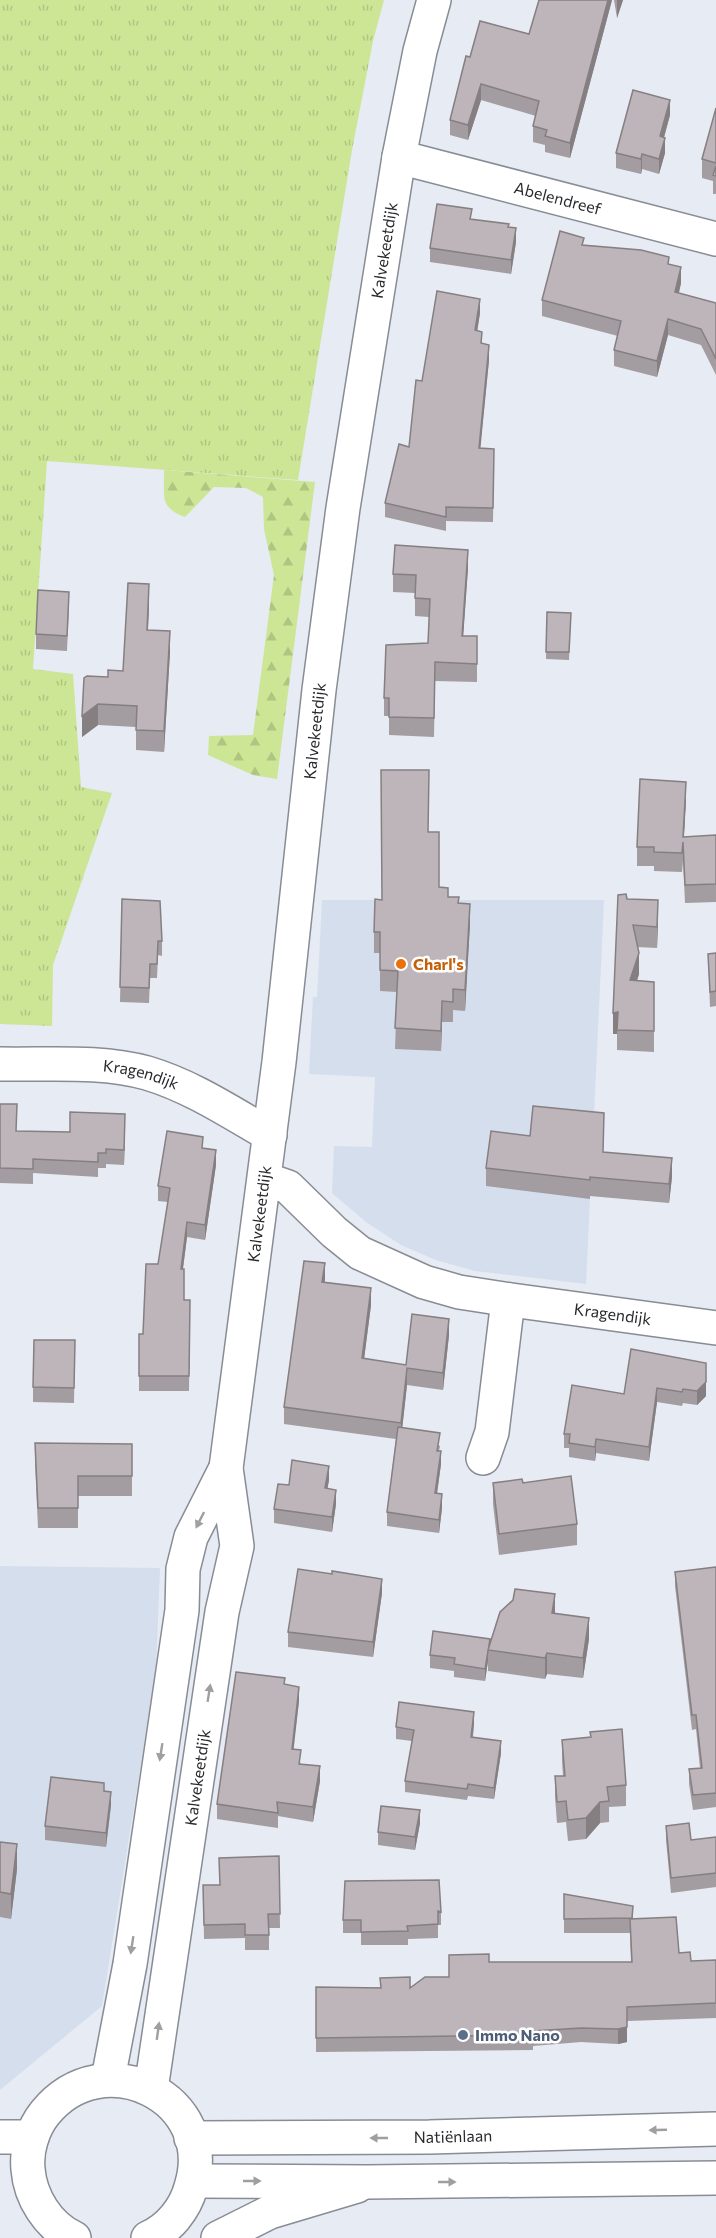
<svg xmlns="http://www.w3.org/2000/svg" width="716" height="2238" font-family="Commissioner,sans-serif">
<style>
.built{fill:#d5deed}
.grass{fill:url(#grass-tufts)}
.forest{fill:url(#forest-firs)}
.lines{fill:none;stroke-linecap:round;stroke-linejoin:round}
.minor-casing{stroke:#888c94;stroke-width:36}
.major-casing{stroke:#888c94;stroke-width:36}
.minor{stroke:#fff;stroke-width:33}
.major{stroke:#fff;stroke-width:33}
.wall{fill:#a39ca0}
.shaded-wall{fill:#857f82}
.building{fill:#beb5ba;stroke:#857f82;stroke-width:1.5}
.oneway{fill:#9f9fa1}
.food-dot{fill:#e8710a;stroke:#fff;stroke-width:2}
.service-dot{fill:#5c6f8a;stroke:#fff;stroke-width:2}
.labels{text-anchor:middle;stroke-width:5;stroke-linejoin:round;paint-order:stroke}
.street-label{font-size:16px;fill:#292a2e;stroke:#fff}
.food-label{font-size:16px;font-weight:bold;fill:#c56008;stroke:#fff;text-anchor:start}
.service-label{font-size:16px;font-weight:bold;fill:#4e5e75;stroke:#fff;text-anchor:start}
</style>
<defs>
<pattern id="grass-tufts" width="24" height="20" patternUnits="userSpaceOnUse" patternTransform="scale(1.5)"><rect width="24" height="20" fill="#cce695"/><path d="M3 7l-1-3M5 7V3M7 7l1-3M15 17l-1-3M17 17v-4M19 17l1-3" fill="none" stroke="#afc581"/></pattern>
<pattern id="forest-firs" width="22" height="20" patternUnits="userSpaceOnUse" patternTransform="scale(1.5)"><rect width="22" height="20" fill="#cce695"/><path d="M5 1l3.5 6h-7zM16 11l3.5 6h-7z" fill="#afc581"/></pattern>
</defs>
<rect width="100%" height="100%" fill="#e6ebf4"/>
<path class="built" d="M322,900H604L586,1284L475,1271L436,1260L401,1245L366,1222L332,1193L334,1146L372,1147L375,1077L309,1074L313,997H317Z
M0,1566L160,1568L156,1670L102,2006L0,2090Z"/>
<path class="grass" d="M0,0H384L373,41L352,150L298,480L47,461L33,669L73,674L81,787L112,793L53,965L52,1026L0,1024Z"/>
<path class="forest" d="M164,470L315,482L277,779L253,775L208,755L209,736L253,735L274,575L264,529L263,497L246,488L214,487L185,517C158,507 165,495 164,470Z"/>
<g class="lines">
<defs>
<g id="minor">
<path id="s1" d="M399,157L716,239"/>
<path id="s2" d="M0,1064C47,1065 101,1060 147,1073C191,1086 230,1112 270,1135"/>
<path id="s3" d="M265,1179L288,1187L334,1232L360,1253L424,1282L459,1292L511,1300L716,1328"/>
<path d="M483,1458L492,1432L508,1300"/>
<path d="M108,2079L130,1964L182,1610L183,1569L191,1537L226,1468"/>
<path id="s4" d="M151,2089L222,1612L237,1546L226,1468L279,1062L319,690L343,508L399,157L420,51L434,0"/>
<path d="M218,2238L270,2212L357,2186"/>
</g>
<g id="major">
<path d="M0,2137H32"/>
<path id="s5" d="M191,2138L429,2137L716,2129"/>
<path d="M193,2181L367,2182L716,2178"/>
<path d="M74,2238C48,2226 30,2197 28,2169C26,2150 33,2128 45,2113C103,2041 219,2098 191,2187C185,2209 169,2229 148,2238"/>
</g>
</defs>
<use href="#minor" class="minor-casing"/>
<use href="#major" class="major-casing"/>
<use href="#minor" class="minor"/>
<use href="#major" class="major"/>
</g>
<path class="wall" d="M539,0H612L570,158L545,152V145L533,142V126L536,116L481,100L468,140L450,135V120L470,57L529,34Z
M614,0H623L617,18Z
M716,108V194H713V181L702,178V159Z
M670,115L664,138L665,153L659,174L642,169L641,174L616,168V153Z
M472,219L509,227L516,242L511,274L430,262V248Z
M584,245L669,264L681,283L679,293L716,303V375L701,345L668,335L657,377L614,366V350L618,336L542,316V300Z
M480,313L477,331L489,360L480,448L494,449L493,522L446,521V531L385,517V503L409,447L422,381Z
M468,568L463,636L477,655V682L435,681L434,737L389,735V716H384V698L428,643L429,617L415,616V593L393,592V574Z
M149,605L148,630L170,652L164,752L136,750V727L98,725L82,737L108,677L123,671Z
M69,607L67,651L36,649V634Z
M547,612L571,613L569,660L546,659Z
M686,800L684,837L716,835V902L685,903L683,861L682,872L654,871V866H637V847Z
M429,832L439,887L448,897L459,903L470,924L465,1011L453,1010V1022H442L441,1051L395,1049L397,992L380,991V953H374V932L382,900Z
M122,899L162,941V956L158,955L157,978H150L149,1003L120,1002Z
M627,899L658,921L657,948L637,947L639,974L637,981L654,982V1052L617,1050V1034H613Z
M716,953V1006L710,1007L708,954Z
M0,1104L17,1131L70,1132L125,1129L124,1165L106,1164V1168H98V1177L33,1173V1184L0,1183Z
M604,1132L603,1152L672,1177L669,1203L590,1196V1199L486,1186V1168L530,1136Z
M203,1148L216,1165L205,1240L187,1237L183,1269L184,1300H190L189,1391H139V1334H143L158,1264L168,1202L158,1201V1186Z
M324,1282L371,1305L364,1359L406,1365L449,1335L443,1390L407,1385L402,1427L440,1446L439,1451L441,1464L437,1494L442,1508L439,1533L387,1526V1512L396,1439L284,1424V1407Z
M75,1340L74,1403L33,1402V1387Z
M631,1349L706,1396L697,1405L683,1403L682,1406L657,1402L649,1461L596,1453L595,1461L569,1457V1448H564V1434L624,1394Z
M35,1443L132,1444V1496H78V1528H38L35,1462Z
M329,1480L327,1489L336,1504L332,1532L274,1523V1509L289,1485Z
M493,1483H523L577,1524V1545L499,1555L493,1504Z
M716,1567V1807L693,1810L689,1784V1769L700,1768L696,1729L692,1730L675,1586V1572Z
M382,1593L373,1657L288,1647V1632Z
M555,1613L589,1639L583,1678L547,1674L545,1679L488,1671V1661L485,1681L454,1677V1671L430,1668V1655L490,1645Z
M285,1684L299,1701L293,1749L301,1764L320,1781L313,1822L278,1816V1828L217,1819V1804Z
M474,1724L473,1737L501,1753L494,1799L468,1796L467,1800L405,1792V1781L412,1741L396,1739V1727Z
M562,1740L626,1785V1806L609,1807V1822L600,1823L586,1839L568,1841L566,1822L557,1823L555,1797V1776H563L562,1761Z
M104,1791L111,1805L106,1847L45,1840V1826Z
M420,1823L415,1850L378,1845V1832Z
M666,1826L691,1840L716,1837V1887L671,1893L666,1840Z
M0,1842L17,1869L11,1919L0,1917Z
M279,1856L280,1928H269V1950H245V1938L204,1939L203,1885H220Z
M564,1894L633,1906V1919L691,1961L716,1960V2018L627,2021V2042L618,2044L581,2042L533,2046V2050L316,2052V1987L410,1988L449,1977L489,1962H631L630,1933H564Z
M441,1912V1925H438V1938L408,1939V1945H361V1933H343V1920Z"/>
<path class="shaded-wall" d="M608,0H612L570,158V143Z
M617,0H623L617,18Z
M481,84V100L468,140V125Z
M670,100V115L660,151V136Z
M665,138V153L659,174V159Z
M642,154V169L641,174V159Z
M516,228V242L511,274V260Z
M681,267V283L675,308V292Z
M480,299V313L475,345V330Z
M668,319V335L657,377V361Z
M489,345V360L479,463V448Z
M468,550V568L462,654V636Z
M149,584V605L147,651V630Z
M170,631V652L164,752V731Z
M98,704V725L82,737V716Z
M686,782V800L683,851V837Z
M658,900V921L657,948V927Z
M470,904V924L465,1011V990Z
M639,953V974L630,1001V980Z
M442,1001V1022L441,1051V1031Z
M618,1012L617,1034H613V1013Z
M125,1114V1129L124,1165V1150Z
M216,1150V1165L205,1240V1225Z
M672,1158V1177L669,1203V1184Z
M187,1222V1237L181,1283V1269Z
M325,1263V1280L322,1299V1282Z
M371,1288V1305L362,1375V1358Z
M449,1319V1335L443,1390V1373Z
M407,1368V1385L401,1440V1423Z
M706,1382V1396L697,1405V1391Z
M657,1388V1402L649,1461V1447Z
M596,1439V1453L595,1461V1447Z
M441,1451V1464L435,1507V1493Z
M329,1466V1480L325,1503V1488Z
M336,1490V1504L332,1532V1517Z
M442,1494V1508L439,1533V1520Z
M382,1579V1593L373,1657V1642Z
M555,1594V1615L552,1613Z
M589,1618V1639L583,1678V1658Z
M490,1639V1650H488V1661L485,1681V1669Z
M547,1653V1674L545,1679V1658Z
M299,1687V1701L292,1764V1749Z
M474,1712V1724L471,1748V1737Z
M501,1741V1753L494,1799V1788Z
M320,1766V1781L313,1822V1807Z
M111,1792V1805L106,1847V1833Z
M600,1802V1823L586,1839V1818Z
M420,1810V1823L415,1850V1837Z
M17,1844V1869L11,1919V1894Z
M627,2027V2042L618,2044V2029Z"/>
<path class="building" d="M539,0H608L570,143L545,136L547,130L533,126L539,101L481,84L468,125L450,120L466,56L470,57L480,21L529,34Z
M633,90L670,100L660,136L665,138L659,159L642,154L641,159L616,153Z
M716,108V163L702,159Z
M716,166V176L713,175Z
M437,204L472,209L470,219L509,224L508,227L516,228L511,260L430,248Z
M560,231L584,238L582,245L641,250L669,257L668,264L681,267L675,292L716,303V359L701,329L668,319L657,361L614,350L621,321L542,300Z
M437,291L480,299L475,330L482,332L481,343L489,345L479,448L494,449L493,508L446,507V517L385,503L399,444L409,447L416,380L422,381Z
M395,545L468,550L462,636H477V664L435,662L434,718L389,717V698H384L386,645L428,643L430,599L415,598L416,575L393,574Z
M128,583L149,584L147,630L170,631L164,731L136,730L137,706L98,704L82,716L84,678L87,676L108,677V670L123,671Z
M38,590L69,592L67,636L36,634Z
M547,612L571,613L569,652H546Z
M381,770H429L428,832H439V887L448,888V897H459L458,903L470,904L465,990L453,989V1002L442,1001L441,1031L395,1028L398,971L380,970V932H374L375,899L382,900Z
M640,779L686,782L683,837L716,835V884L685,885L683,842L682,853L654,852V847H637Z
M626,894L627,899L658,900L657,927L633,925L639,953L630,980L654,982V1031L617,1030L618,1012L613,1013L618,895Z
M122,899L160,901L162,941H158L157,964H150L149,988L120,987Z
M716,953V991L710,992L708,954Z
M0,1104H17L16,1131L70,1132V1112L125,1114L124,1150L106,1149V1153H98V1162L33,1159V1169L0,1168Z
M533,1106L604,1113L603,1152L672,1158L669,1184L590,1177V1180L486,1168L491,1131L530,1136Z
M167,1131L203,1137L202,1148L216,1150L205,1225L187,1222L181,1269H184V1300H190L189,1376H139V1334H143L146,1264H158L170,1188L158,1186Z
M304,1261L325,1263L322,1282L371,1288L362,1358L406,1365L412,1314L449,1319L443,1373L407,1368L401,1423L284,1407Z
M34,1340H75L74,1388L33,1387Z
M631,1349L706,1363V1382L697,1391L683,1389L682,1392L657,1388L649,1447L596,1439L595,1447L569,1443L570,1434H564L572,1385L624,1394Z
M398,1427L440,1433L437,1451H441L435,1493L442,1494L439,1520L387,1512Z
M35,1443L132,1444V1476H78V1508H38Z
M292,1460L329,1466L325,1488L336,1490L332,1517L274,1509L278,1484L289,1485Z
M571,1476L577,1524L499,1534L493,1483L522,1479L523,1483Z
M716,1567V1793L693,1795L689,1769L702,1768L696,1715H692L675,1572Z
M298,1569L332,1574V1571L382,1579L373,1642L288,1632Z
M515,1589L555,1594L552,1613L589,1618L583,1658L547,1653L545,1658L488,1650L500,1612L513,1600Z
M433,1631L490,1639L485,1669L454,1664L455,1658L430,1655Z
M236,1672L285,1678L284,1684L299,1687L292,1749L301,1750L299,1764L320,1766L313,1807L277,1802L278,1813L217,1804Z
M399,1702L474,1712L471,1737L501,1741L494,1788L468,1784L467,1789L405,1781L414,1730L396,1727Z
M622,1729L626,1785L607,1787L609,1801L600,1802L586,1818L568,1820L566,1801L557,1802L555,1776H565L562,1740L591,1737L590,1732Z
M51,1777L104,1783V1791L111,1792L106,1833L45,1826Z
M381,1806L420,1810L415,1837L378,1832Z
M689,1823L691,1840L716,1837V1873L671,1878L666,1826Z
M0,1842L17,1844L11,1894L0,1892Z
M279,1856L280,1914H268L269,1935H245V1924L204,1925L203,1885H220L219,1858Z
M439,1880L441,1912L438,1911V1924L407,1926L408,1931L361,1932V1920H343L345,1881Z
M564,1894L633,1906L632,1918L564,1919Z
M676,1917L679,1953L690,1952L691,1961L716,1960V2003L627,2007V2027L618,2029L581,2028L533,2031V2035L316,2038V1987L381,1988L380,1978L410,1977V1988L425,1977H449V1955L489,1954V1962H632L630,1919Z"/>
<defs><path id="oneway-solid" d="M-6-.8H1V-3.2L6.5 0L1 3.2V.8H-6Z" transform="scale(1.5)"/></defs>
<g class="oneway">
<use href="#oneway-solid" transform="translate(200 1520) rotate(117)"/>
<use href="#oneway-solid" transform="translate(209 1693) rotate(-81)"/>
<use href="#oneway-solid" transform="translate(161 1752) rotate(99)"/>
<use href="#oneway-solid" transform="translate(132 1945) rotate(99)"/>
<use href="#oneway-solid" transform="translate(158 2031) rotate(-82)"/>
<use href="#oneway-solid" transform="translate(658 2130) rotate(178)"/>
<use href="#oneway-solid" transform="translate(379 2138) rotate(180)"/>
<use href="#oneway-solid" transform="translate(252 2181)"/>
<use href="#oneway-solid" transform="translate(447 2182)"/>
</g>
<circle class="food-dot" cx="401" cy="964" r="6"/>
<circle class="service-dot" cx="463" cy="2035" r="6"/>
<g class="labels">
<g class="street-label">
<text dy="6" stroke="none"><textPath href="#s1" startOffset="164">Abelendreef</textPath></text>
<text dy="6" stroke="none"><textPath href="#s4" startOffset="1857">Kalvekeetdijk</textPath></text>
<text dy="6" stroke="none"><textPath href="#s4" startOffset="1371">Kalvekeetdijk</textPath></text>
<text dy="6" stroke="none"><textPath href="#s2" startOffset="142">Kragendijk</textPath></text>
<text dy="6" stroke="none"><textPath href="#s4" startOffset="885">Kalvekeetdijk</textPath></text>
<text dy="6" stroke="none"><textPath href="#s3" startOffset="384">Kragendijk</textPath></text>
<text dy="6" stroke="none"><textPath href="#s4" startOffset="315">Kalvekeetdijk</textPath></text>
<text dy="6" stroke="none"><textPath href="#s5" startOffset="262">Natiënlaan</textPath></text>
</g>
<g class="food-label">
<text x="413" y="970">Charl's</text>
</g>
<g class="service-label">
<text x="475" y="2041">Immo Nano</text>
</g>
</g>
</svg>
